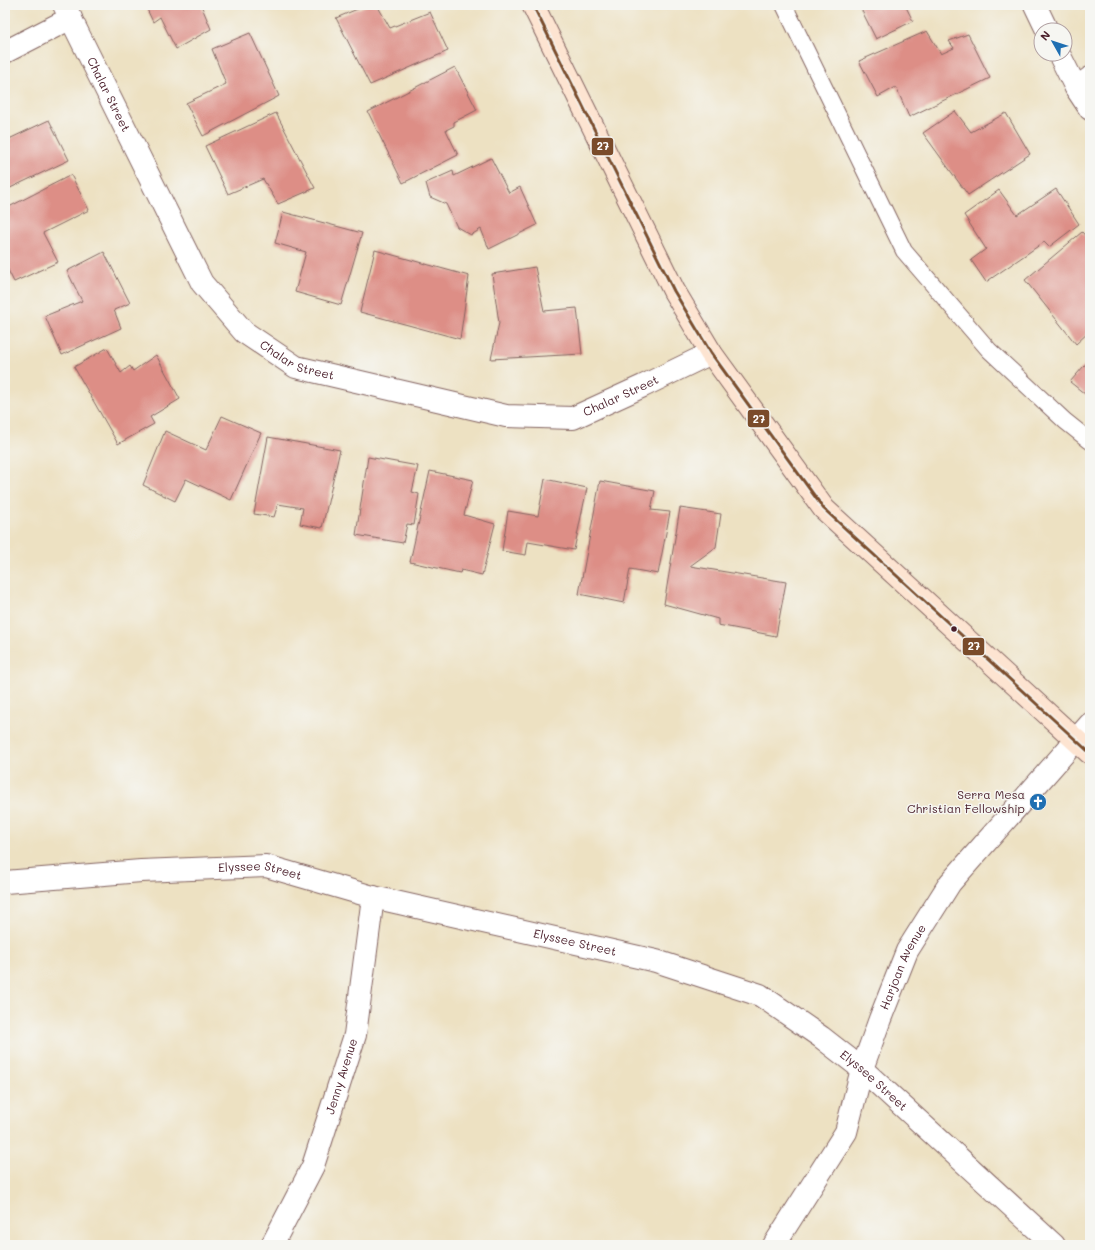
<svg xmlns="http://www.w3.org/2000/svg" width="1095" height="1250" font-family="Mali,sans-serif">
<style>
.building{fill:#dd8e86}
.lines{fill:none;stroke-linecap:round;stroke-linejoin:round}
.service-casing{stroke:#836360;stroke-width:18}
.minor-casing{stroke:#836360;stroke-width:24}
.tertiary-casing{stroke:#836360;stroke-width:24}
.secondary-casing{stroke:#836360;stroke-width:24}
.service{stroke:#fff;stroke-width:16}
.minor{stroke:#fff;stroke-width:22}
.tertiary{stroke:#fff;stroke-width:22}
.secondary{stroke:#fde4d1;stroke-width:22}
.bus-1-casing{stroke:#f6f6f2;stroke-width:6}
.bus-1{stroke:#7a4b2a;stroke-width:3}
.bus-dot{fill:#4a1f2b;stroke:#f6f6f2;stroke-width:1.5}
.labels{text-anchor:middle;stroke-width:3;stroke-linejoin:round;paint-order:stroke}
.street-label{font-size:12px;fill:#4a1f2b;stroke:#f6f6f2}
.poi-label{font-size:12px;fill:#4a1f2b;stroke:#f6f6f2;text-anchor:end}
.line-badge{stroke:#f6f6f2;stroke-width:1.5}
.badge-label{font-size:11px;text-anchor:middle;font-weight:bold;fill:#fff}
</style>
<rect width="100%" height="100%" fill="#f6f6f2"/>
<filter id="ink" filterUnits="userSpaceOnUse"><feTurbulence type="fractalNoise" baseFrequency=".025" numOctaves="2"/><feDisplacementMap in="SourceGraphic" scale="8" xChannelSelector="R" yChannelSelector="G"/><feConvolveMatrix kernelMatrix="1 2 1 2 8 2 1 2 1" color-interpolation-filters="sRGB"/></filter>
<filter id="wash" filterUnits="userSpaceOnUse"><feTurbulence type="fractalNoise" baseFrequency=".012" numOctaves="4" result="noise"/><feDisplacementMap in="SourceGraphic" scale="16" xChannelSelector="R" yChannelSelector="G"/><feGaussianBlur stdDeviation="0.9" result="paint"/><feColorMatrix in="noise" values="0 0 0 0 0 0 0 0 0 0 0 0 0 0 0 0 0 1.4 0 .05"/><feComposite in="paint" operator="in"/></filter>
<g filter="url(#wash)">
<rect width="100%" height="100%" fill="#ede1c2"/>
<g id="blocks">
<path class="building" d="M145,5H201L211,29L176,49L160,17L153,22Z
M367,5H377L390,28L430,12L448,51L370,85L336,18Z
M859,5H905L913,21L876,39Z
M927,31L941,54L954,48L949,41L968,34L990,78L909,117L896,87L878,97L859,61Z
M250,33L279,96L203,136L186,103L226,84L212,49Z
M455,67L477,110L454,122V126L446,130L458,155L403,183L368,112Z
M955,111L971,132L1006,113L1030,154L968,195L923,133Z
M276,113L315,188L278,204L263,179L228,194L205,146Z
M49,120L69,160L6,190L5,187V128L9,139Z
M491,158L509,193L520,187L537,225L489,249L481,229L471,235L457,227L446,204L430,197L426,183L453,171L454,176Z
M71,175L89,210L43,233L58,262L14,282L5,264V246L7,245L5,240V209Z
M1056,189L1079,224L1049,247L1044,242L986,282L971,260L986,249L964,215L999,190L1017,215Z
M283,212L362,233L341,305L295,292L306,252L275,243Z
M1082,232L1090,241V294L1088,295L1090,297V331L1076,344L1025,280Z
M375,250L469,276L460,339L360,312Z
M104,252L130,303L114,310L121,328L62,355L45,316L82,301L67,271Z
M535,267L544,311L577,308L582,354L491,359L499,323L492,274Z
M107,348L121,373L130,366L133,371L156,355L180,399L150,417L154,424L118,444L74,367Z
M1090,359V398L1070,382Z
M222,416L261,433L231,500L186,479L175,501L143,485L165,431L206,450Z
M268,437L340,450L322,528L300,524L303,508L278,504L274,517L254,514Z
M368,457L418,466L412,492L419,494L414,525L407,524L403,543L356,535Z
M430,471L473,480L464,515L495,524L482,575L461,570L460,573L410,562Z
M545,479L587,488L574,550L528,542L526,555L502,551L508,511L538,516Z
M600,481L655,491L651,510L670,512L658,574L630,569L624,603L579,594Z
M680,508L721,514L716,547L690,566L786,582L776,636L718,625V619L664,604Z"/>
</g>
</g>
<g filter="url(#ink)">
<use href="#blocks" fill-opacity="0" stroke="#836360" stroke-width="1"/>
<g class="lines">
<defs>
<path id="service" d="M784,5L904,251L989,350L1065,421L1090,441"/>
<g id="minor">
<path id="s1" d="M64,5L202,283L244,332L296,367L506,416L573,418L643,386L711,353"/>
<path d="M5,52L71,18"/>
<path d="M1076,88L1090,78"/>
<path id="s2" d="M5,882L141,871L266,866L373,897L656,961L760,995L821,1037L862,1069L1054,1245"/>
<path id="s3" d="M272,1245L313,1166L355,1035L373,897"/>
<path id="s4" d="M774,1245L846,1132L862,1069L880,1019L907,951L950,883L1090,724"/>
</g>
<path id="tertiary" d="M1035,5L1047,30
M1059,54L1076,88L1090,109"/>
<path id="secondary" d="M533,5L674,291L711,353L824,509L1090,753"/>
</defs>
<use href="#service" class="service-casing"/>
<use href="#minor" class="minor-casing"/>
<use href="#tertiary" class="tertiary-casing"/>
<use href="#secondary" class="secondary-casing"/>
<use href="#service" class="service"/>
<use href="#minor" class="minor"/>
<use href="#tertiary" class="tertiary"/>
<use href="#secondary" class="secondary"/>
<defs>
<path id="bus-1" d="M533,5L674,291L711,353L824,509L1090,753"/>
</defs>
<use href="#bus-1" class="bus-1-casing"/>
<use href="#bus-1" class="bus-1"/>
</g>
</g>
<defs>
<symbol id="church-disc" viewBox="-11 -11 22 22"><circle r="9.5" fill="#1f6fb2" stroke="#f6f6f2"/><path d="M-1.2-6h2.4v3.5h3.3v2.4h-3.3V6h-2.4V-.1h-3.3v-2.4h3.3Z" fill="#fff"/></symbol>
</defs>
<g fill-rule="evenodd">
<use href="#church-disc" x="1028" y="792" width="20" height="20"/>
</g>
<circle class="bus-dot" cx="954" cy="629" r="3.5"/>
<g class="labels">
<g class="street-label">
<text dy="4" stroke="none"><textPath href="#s1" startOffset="100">Chalar Street</textPath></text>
<text dy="4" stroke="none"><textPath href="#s1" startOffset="436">Chalar Street</textPath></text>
<text dy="4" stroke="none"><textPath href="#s1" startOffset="773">Chalar Street</textPath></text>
<text dy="4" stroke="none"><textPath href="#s2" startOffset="256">Elyssee Street</textPath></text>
<text dy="4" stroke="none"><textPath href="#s2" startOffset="580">Elyssee Street</textPath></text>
<text dy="4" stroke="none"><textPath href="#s4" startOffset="309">Harjoan Avenue</textPath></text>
<text dy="4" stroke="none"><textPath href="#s3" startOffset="183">Jenny Avenue</textPath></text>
<text dy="4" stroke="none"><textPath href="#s2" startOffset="915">Elyssee Street</textPath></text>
</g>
<g class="poi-label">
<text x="1025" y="799">Serra Mesa<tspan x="1025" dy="14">Christian Fellowship</tspan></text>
</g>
</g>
<g class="line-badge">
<rect x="591" y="137" width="23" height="19" rx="4" fill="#7a4b2a"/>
<rect x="747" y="409" width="23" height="19" rx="4" fill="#7a4b2a"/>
<rect x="962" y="637" width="23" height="19" rx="4" fill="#7a4b2a"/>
</g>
<g class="badge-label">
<text x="603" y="150">27</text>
<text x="759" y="423">27</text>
<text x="974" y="650">27</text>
</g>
<rect width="1095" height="1250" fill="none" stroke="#f6f6f2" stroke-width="20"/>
<g transform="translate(1053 42) rotate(309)"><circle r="19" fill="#f6f6f2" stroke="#b1a0a2"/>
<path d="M0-3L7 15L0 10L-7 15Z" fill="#1f6fb2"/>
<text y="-6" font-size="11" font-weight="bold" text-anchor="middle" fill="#4a1f2b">N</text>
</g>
</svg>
